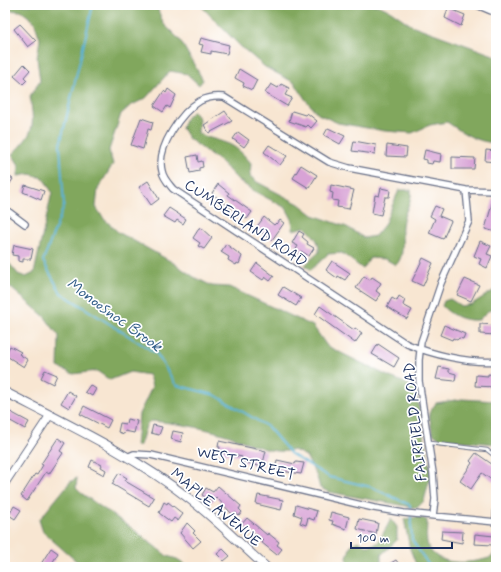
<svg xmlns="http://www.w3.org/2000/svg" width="501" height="572" font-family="Mynerve,sans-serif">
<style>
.forest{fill:#81a75d;stroke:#4e6b5e}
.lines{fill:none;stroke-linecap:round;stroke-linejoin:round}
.stream{stroke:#5ab3d7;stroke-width:2}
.building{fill:#d8a3d6}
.service-casing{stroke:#686f87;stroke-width:4.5}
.minor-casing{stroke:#686f87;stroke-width:8}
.tertiary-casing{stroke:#686f87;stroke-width:9}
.secondary-casing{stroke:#686f87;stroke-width:10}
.service{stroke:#fff;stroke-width:2.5}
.minor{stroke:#fff;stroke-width:5.5}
.tertiary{stroke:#fff;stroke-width:7}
.secondary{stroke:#fff;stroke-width:8}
.labels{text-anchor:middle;stroke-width:3.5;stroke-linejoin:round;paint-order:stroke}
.street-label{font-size:15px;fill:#1b2f5e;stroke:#fff}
.water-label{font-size:16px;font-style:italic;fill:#315d88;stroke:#fff}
</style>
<rect width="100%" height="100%" fill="#fff"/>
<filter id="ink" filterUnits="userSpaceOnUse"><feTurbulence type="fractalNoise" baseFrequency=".025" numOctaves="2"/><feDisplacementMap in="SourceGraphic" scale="8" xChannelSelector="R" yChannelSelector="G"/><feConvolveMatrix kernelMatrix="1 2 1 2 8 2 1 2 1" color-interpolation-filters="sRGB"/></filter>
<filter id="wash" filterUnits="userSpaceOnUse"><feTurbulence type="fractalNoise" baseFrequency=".012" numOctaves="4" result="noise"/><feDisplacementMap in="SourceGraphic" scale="16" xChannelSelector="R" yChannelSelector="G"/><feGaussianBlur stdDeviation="0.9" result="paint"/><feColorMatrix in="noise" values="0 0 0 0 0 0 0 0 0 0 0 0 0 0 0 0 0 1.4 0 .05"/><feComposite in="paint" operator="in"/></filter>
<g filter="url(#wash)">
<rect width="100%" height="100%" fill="#f8e6d2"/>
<path class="forest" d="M5,5H159L157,7L163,23L180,40L203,80L199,85L187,74L170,71L146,98L130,106L121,114L109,150L113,164L98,189L96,207L103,218L118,232L172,262L194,277L212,286L229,287L313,326L327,346L390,377L415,387L431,474L424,501L417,508L329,492L320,488L317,477L306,456L294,450C269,456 248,441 223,434C200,427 175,423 151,421L146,426L140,445L136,446L139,414L152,387L149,375L130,372L110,380L97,371L73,374L58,367L59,336L44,316L5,283V258L18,274L26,277L34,273L52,192L43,178L30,174L18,176L19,165L12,154C36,131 34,127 30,96L40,81L37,58L40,39L34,21L21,11L5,10Z
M200,5H378L391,11L411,25L496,56V143C476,142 463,133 447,122L430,125L412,133L385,131L338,123L318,114L305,99L295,83L265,67L239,45Z
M193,111L199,119L198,133C207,138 216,139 226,143C236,146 244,155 251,163L250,176L257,182L299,204L313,215L347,227L364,238L375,236L384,225L399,190H411C413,201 403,213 402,226C401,238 406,255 396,265L385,259L370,258L363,269L342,253L328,254L311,270L305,265L319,252C320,241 313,235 305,227L293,230L292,219L286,208L252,190L237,179L222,163L188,138L182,128L185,119Z
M496,289V308L488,311L479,320C464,321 453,317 442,306L444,301L450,299L461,306L472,304Z
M462,399L496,401V444L440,439L432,433L429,413L436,403Z
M77,478L76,488L81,493L133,529L167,556L177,559L185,564L184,567H83L43,532L39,520L70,482Z
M418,517L427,520C427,528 425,542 429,548C440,568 475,563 492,557L496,549V567H417L410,549L404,519Z
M391,519L397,527V540L381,555V567H348L347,557L351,545L358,541L367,546L378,543Z"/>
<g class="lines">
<path class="stream" d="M93,5L60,145L64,206L43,261L61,293L157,354L176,385L215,395L268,427L291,454L329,477L371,487L410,505L412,540L430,567"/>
</g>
<g id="blocks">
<path class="building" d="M448,8L465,15L461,26L445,18Z
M20,24L36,41L28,47L14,29Z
M201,38L229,45L227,54L211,51V54L201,52L203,45L199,44Z
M24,64L30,70L24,77L27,80L23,84L14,76Z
M239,69L257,80L252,90L243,86L244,83L235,78Z
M271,84L278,88L281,84L289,88L285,95L292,98L287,106L265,93Z
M168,89L176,95L170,108L167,106L163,112L154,106L164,91L166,93Z
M225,111L232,121L209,133L204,125Z
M292,111L305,115L307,113L317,121L311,128L308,125L306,127L289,121Z
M141,118L153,122L151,130L148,129L143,149L131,145Z
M328,128L345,136L340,144L324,135Z
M238,132L249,140L244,147L233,139Z
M354,141L376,145L375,154L352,151Z
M269,145L287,156L280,165L264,152Z
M387,145L407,148L406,157L386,156Z
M425,150L441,154L440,162L433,161L432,164L427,163V160L423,159Z
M486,150L496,151V162L485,161Z
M197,155L198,162L202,161L203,167L199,168V171L190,173L187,157Z
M452,157L475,158L474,169H452Z
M301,165L317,175L309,188L293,178Z
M5,174L13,179L5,191Z
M148,181L159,199L151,205L139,187Z
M218,184L229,193L228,195L252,212L247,219L215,196L212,193Z
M25,185L44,191L41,200L23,192Z
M331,185L354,190L349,209L337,207L338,201L332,200L333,193L330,192Z
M381,188L390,190L389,197H385L381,215L372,213L375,195L379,196Z
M494,197H496V232L485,229Z
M435,206L442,209L439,216L451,221L443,239L429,233L435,219L430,216Z
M169,208L186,219L183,224L177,220L175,223L163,216Z
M264,217L274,225L276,223L277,224L280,220L284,223L272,240L256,228Z
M200,227L212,238L204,249L198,246L200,243L193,238Z
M299,231L304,234L302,237L308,242L307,244L314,248L309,256L301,251L300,253L295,251L298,246L292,243Z
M480,241L491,246L487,254L492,256L487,268L479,264L481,259L474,256Z
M226,244L242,256L239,264L237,263L236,265L228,260L229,257L221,252Z
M14,245L33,249L31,259H23V262L18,261V256L12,255Z
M423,258L433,263L423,286L412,281Z
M332,261L350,273L345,280L338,276L337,278L326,270Z
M257,263L274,276L270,281L265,277L263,280L251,272Z
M364,276L370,280L372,277L381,283L376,291L380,294L376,301L356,288Z
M465,279L479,285L471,301L457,295Z
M283,287L301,298L296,306L278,295Z
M399,296L405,300L403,305L412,310L407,319L387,307L392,298L397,301Z
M320,306L354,330L355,328L362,333L355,343L315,314Z
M480,324L496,325V335L480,334Z
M444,325L465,334L463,339L459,338L457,340L453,338L452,340L440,335Z
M378,344L399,358L394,367L372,354Z
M10,346L21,352L19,354L28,360L24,367L5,355Z
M439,367L449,369V372L456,374L455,381L436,379Z
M45,370L57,375L53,384L41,378Z
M488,374L496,375V387L475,386L476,375L488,376Z
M90,385L96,389L92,396L85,392Z
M68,391L76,396L69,408L61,403Z
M84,406L111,420L107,428L80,414Z
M5,409L29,422L25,429L5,418Z
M127,419L137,421L134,433L125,431L124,434L118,432L120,423L126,424Z
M153,425L162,427L159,435L151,433Z
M173,431L183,433L181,442L171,439Z
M58,438L65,443L60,451L63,453L49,474L46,472L27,501L21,496L35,474L37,475L43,465L41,464Z
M219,441L266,451L262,467L241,461L242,457L219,452L220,447H218Z
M476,453L496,467V483L482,473L471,489L460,481L472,463L470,461Z
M92,460L102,465L101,467L106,470L104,475L89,467Z
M277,460L295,464L296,462L304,463L301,474L275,470Z
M119,473L127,478L125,481L154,498L149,506L112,484Z
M218,486L241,506L239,509L242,512L239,516L235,512L233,515L216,497L212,502L202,495L206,488L213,492Z
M258,495L283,500L281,510L256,504Z
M164,502L167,504L168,502L183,514L178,521L174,518L171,522L159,513Z
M296,505L317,511L314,520L308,518L306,525L300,523L302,517L294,514Z
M14,506L21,510L15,519L9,515Z
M331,512L349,517L346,529L332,524L333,521L329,520Z
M247,518L267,535L268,533L279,542L277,545L282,549L277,555L261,542L263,540L254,533L241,525Z
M359,519L378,523L376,534L357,529Z
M187,523L195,531L193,533L201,541L193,548L180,533Z
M442,531L463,532L462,543L441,539Z
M475,534L494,536L493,545L474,544Z
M51,548L58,553L50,567H39Z
M223,549L230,556L224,561L217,554Z
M396,560L401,567H384Z"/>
</g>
</g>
<g filter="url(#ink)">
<use href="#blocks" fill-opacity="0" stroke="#686f87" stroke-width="1"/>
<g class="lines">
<defs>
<path id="service" d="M430,443L487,450L496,457
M494,522L496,496"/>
<path id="minor" d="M477,5L496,13
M496,191L466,190L349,168L329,162L224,97C216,96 208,97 200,101C181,112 156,148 162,171C163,178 169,184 173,189L407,344C431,354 470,364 496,361
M5,209L25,224
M127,457L134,454L151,455L374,508L404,513L496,522
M433,516L435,499L433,473L419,381V360L421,342L441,283L469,221L466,190"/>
<path id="tertiary" d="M5,483L50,415"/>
<path id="secondary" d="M5,392C69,425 135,456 191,500C218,521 241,545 266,567"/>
</defs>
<use href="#service" class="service-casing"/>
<use href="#minor" class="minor-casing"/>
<use href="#tertiary" class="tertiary-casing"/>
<use href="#secondary" class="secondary-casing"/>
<use href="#service" class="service"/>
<use href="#minor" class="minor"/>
<use href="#tertiary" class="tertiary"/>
<use href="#secondary" class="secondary"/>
</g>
</g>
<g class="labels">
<g class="street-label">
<text transform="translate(246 223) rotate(34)" y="5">CUMBERLAND ROAD</text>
<text transform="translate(415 422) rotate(-96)" y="5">FAIRFIELD ROAD</text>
<text transform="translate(246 463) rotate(14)" y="5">WEST STREET</text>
<text transform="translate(216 507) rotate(40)" y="5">MAPLE AVENUE</text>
</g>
<g class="water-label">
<text transform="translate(115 314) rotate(36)" y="6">Monoosnoc Brook</text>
</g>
</g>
<rect width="501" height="572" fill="none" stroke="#fff" stroke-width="20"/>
<path d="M351 542v6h101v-6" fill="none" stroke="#1b2f5e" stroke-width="2"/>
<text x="357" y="542" font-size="12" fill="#1b2f5e" stroke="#ffffff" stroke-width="3" paint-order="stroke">100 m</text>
</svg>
